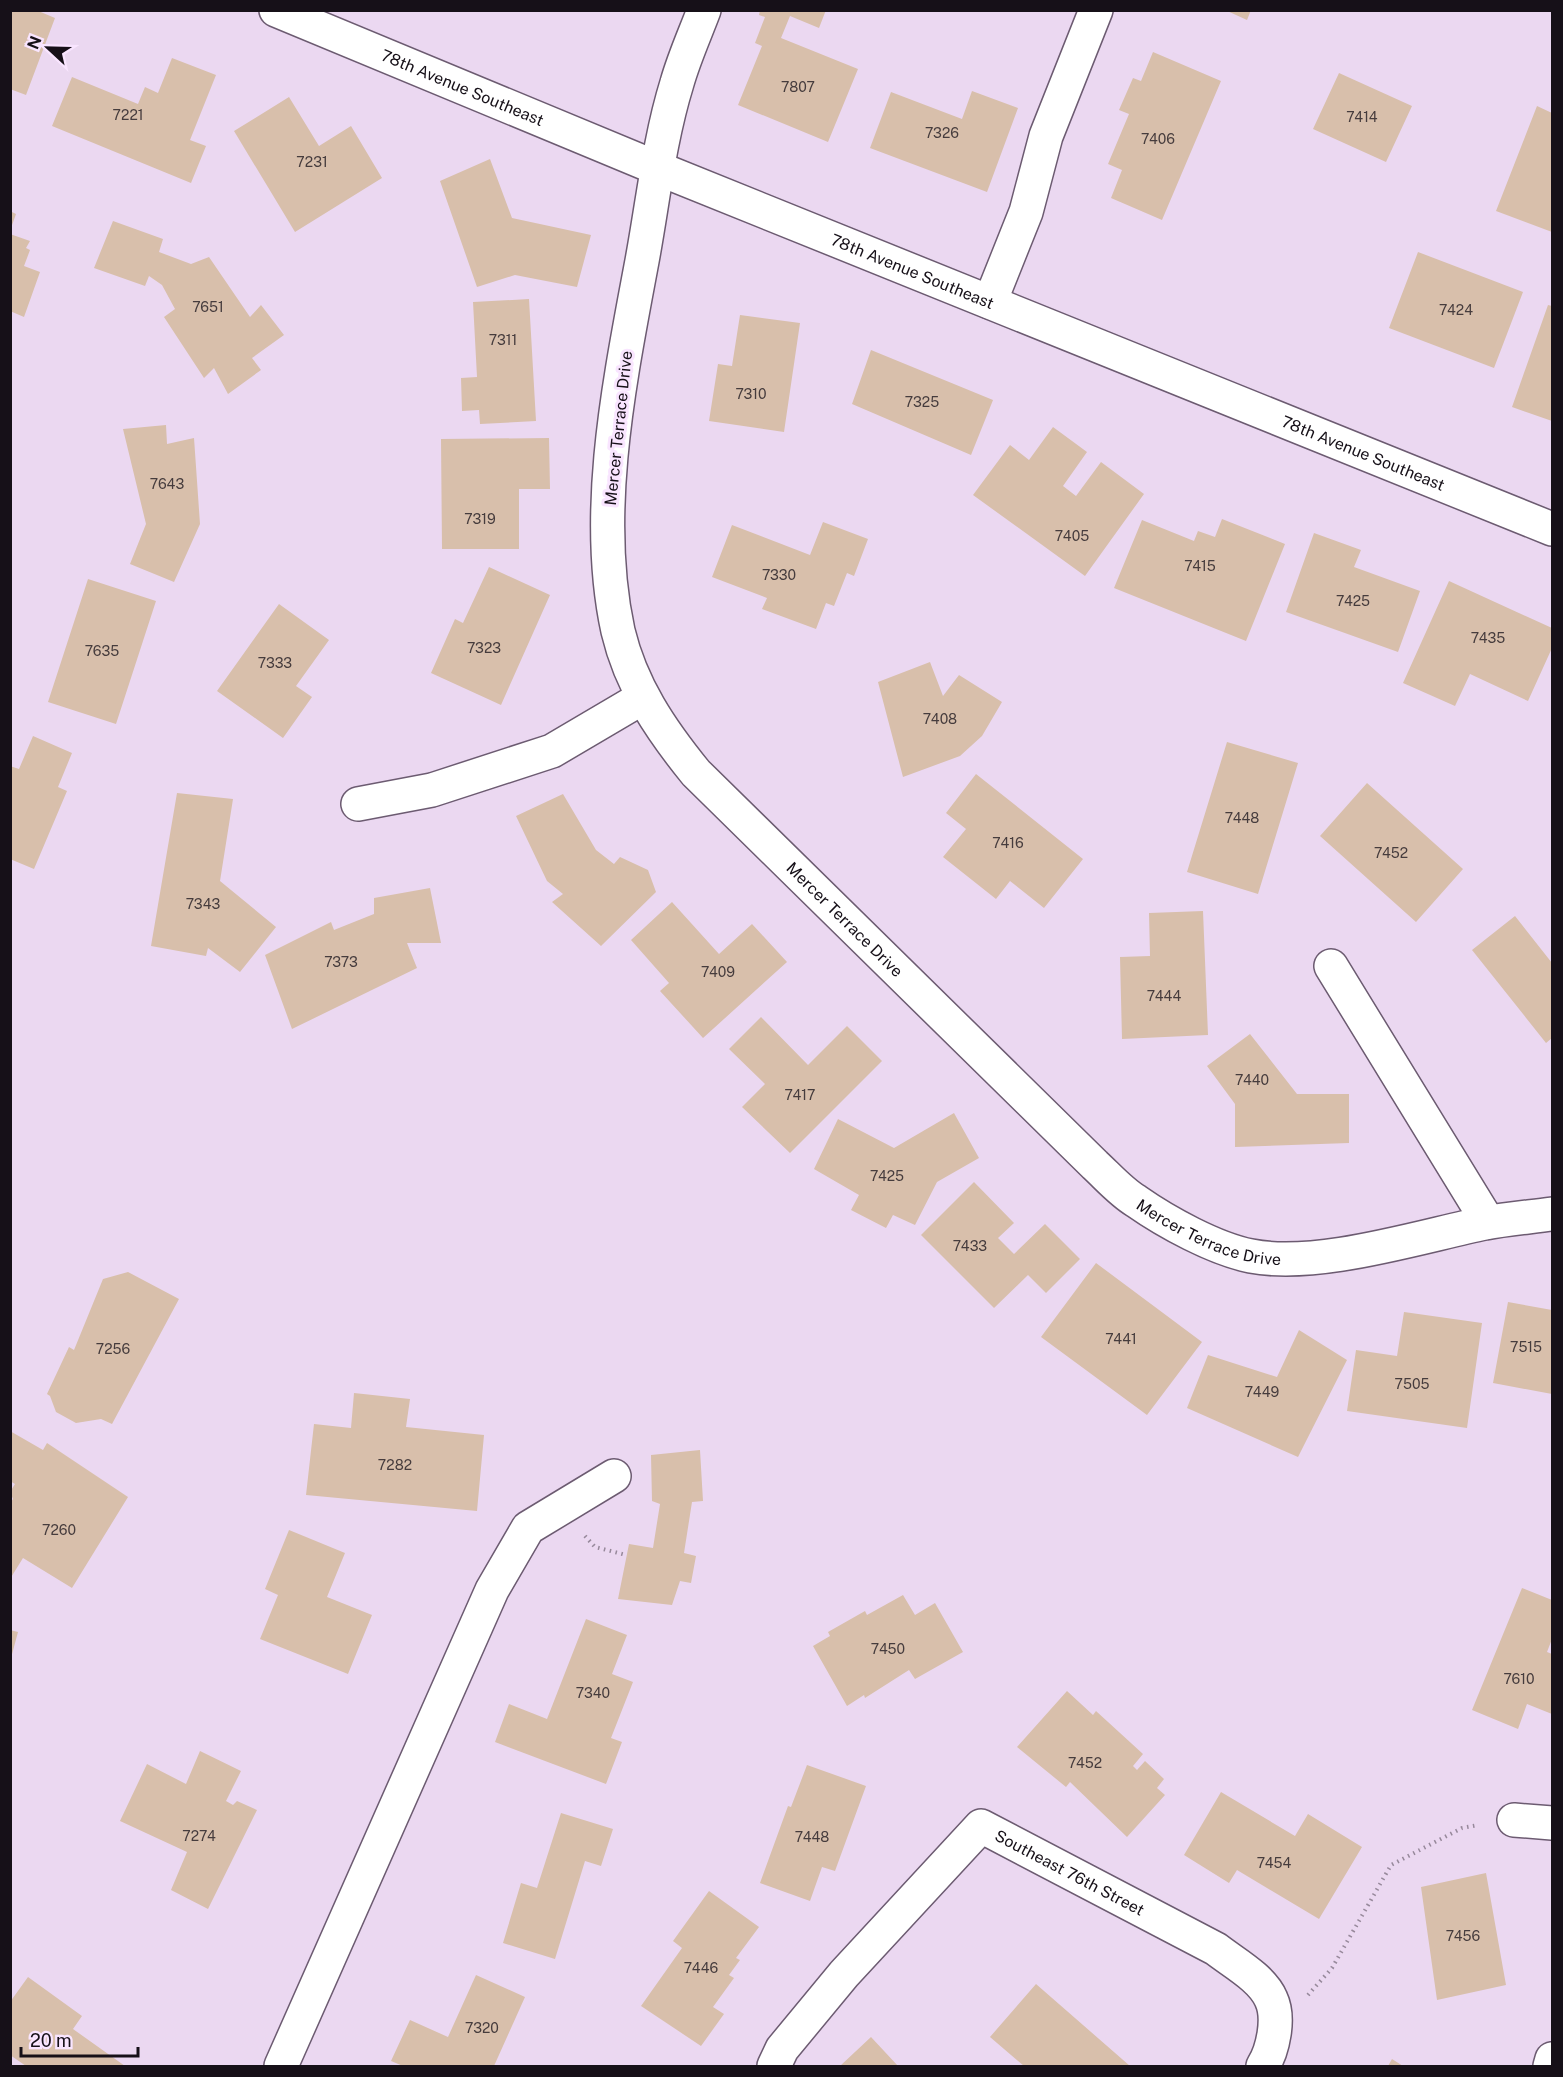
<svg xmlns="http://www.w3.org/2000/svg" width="1563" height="2077" font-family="'Public Sans',sans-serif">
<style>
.building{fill:#d8bfab}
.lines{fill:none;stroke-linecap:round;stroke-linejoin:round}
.minor-casing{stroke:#6c5b71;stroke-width:36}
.path{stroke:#97899b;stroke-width:4;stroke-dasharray:1.5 4.5;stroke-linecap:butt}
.minor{stroke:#fff;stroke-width:33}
.labels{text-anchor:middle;stroke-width:6;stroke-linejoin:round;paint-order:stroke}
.number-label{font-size:14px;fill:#463c3d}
.street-label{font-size:16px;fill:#161018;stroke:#f9e5ff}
</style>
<rect width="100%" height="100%" fill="#ebd8f1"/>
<path class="building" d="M10,10H36L55,18L26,95L10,89Z
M760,10H826L819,28L790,16L781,38L858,69L828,142L738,105L762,46L755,43L765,17L759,15Z
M1225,10H1251L1247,20Z
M1153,52L1221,81L1162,220L1111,198L1122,170L1108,164L1129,114L1119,110L1133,78L1141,81Z
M172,58L216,75L190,140L206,146L191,183L52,126L72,77L138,104L145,87L158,93Z
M1339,73L1412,106L1386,162L1313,129Z
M972,91L1018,108L987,192L870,148L891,92L962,119Z
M289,97L319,146L351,126L382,178L295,232L234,131Z
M1537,106L1552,113V232L1496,211Z
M490,159L512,218L591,235L577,287L515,275L477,287L440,181Z
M10,211L16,214L11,228H10Z
M113,221L163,239L159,252L191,264L209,257L250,317L261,305L284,335L252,358L261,370L228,394L214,368L204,378L164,317L175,309L162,285L149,276L145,286L94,268Z
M10,234L30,241L26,248L30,250L24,266L40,272L24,317L10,311Z
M1418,252L1523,292L1494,368L1389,328Z
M529,299L536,421L480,424L479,410L462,411L461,378L477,377L473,302Z
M1548,305L1552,306V421L1512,407Z
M740,315L800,323L784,432L709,421L718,364L732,366Z
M871,350L993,400L971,455L852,404Z
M166,425L167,444L194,438L200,524L174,582L130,564L146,524L123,429Z
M1053,427L1087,452L1063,486L1076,496L1101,462L1144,494L1085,576L973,495L1010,445L1029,460Z
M549,438L550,489H519V549H442L441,439Z
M1222,519L1285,544L1246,641L1114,588L1142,520L1194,541L1198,531L1215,537Z
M823,522L868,539L854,576L847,573L834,606L826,603L816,629L762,609L767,598L712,577L732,525L810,555Z
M1314,533L1361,550L1354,567L1420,591L1398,652L1286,612Z
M489,567L550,595L501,705L431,673L455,619L463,623Z
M88,579L156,601L116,724L48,702Z
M1449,581L1552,628V648L1528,701L1470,674L1455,706L1403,683Z
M279,604L329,640L296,686L312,697L283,738L217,691Z
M930,662L943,696L959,675L1002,702L982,736L960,756L903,777L878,682Z
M33,736L72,753L58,787L67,791L34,869L10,859V766L19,769Z
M1227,742L1298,763L1258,894L1187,872Z
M976,774L1083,859L1044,908L1010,881L996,899L943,857L966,829L946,813Z
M1367,783L1463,869L1416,922L1320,836Z
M177,793L233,799L220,881L276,927L240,972L208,948L206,956L151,946Z
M563,794L596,850L614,864L620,857L648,870L656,892L601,946L552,902L563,894L547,881L516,816Z
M430,888L441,943H407L417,968L292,1029L265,955L331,922L334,930L374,914V898Z
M672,902L719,954L752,924L787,962L703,1038L660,991L669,983L631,940Z
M1203,911L1208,1035L1122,1039L1120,957L1150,956L1149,913Z
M1515,916L1552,963V1038L1546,1043L1472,950Z
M761,1017L808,1065L847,1026L882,1061L790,1153L742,1107L765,1084L729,1049Z
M1250,1034L1297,1094H1349V1143L1235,1147V1104L1207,1066Z
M954,1113L979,1158L937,1182L915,1225L893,1215L886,1228L851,1210L859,1195L814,1169L838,1119L894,1148Z
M974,1182L1014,1223L998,1238L1014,1254L1045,1224L1080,1259L1046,1293L1028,1275L994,1308L921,1235Z
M1096,1263L1202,1342L1147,1415L1041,1337Z
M128,1272L179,1299L112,1424L101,1419L76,1423L56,1412L50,1396L47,1394L69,1347L74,1350L103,1279Z
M1508,1302L1552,1310V1394L1493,1383Z
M1404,1312L1482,1323L1467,1428L1347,1411L1356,1350L1397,1356Z
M1299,1330L1347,1360L1298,1457L1187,1408L1208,1355L1277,1377Z
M354,1393L410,1399L406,1427L484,1435L477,1511L306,1495L314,1424L351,1428Z
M10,1431L43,1450L47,1443L128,1497L72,1588L23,1558L10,1579V1503L13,1499L10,1492L15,1484L10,1481Z
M700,1450L703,1501L692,1502L684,1553L696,1556L691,1583L680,1581L672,1605L618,1599L629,1544L653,1548L660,1504L652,1501L651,1455Z
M289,1530L345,1553L327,1597L372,1615L348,1674L260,1639L278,1595L265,1589Z
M1522,1588L1552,1600V1639L1547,1652L1552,1654V1714L1527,1704L1518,1729L1472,1710Z
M903,1595L915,1615L935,1603L963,1652L915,1679L909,1670L865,1698L864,1695L847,1706L813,1646L830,1636L828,1632L865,1611L867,1615Z
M586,1619L627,1635L612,1674L633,1682L611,1738L622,1742L606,1784L495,1742L509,1704L547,1719Z
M10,1630L18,1632L11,1658H10Z
M1067,1691L1093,1715L1096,1711L1143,1754L1133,1766L1137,1770L1145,1761L1164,1779L1157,1788L1165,1795L1127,1837L1070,1782L1066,1787L1017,1747Z
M200,1751L241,1771L226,1801L233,1805L237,1801L257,1810L208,1909L171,1890L187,1852L120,1821L147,1764L186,1784Z
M807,1765L866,1786L835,1871L822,1867L810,1901L760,1883L788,1806L791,1807Z
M1221,1792L1295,1836L1308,1814L1362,1847L1319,1919L1237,1870L1229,1883L1184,1855Z
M561,1813L613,1829L601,1866L585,1861L555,1959L503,1943L521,1883L537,1888Z
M1486,1873L1506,1985L1437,2000L1421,1887Z
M709,1891L759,1927L736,1958L740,1960L729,1975L734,1978L713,2007L724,2014L701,2046L641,2006L682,1948L673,1941Z
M476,1975L525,1997L494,2066H403L391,2061L410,2020L448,2037Z
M28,1977L82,2016L73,2029L125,2066H26L10,2055V2002Z
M1036,1984L1130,2066H1024L990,2037Z
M871,2037L898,2066H840Z
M1392,2059L1403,2066H1388Z"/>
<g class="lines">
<defs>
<g id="minor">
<path id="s1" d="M276,10L657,168L1552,529"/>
<path id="s2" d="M704,10C695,34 684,58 677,83C659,141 653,202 642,261C620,379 592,512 618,631C631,686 661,730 696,773L1095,1165C1108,1177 1121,1192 1136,1201C1166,1222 1215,1249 1251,1256C1317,1269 1418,1237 1485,1223C1507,1219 1530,1217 1552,1214"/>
<path d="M990,302L1026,212L1046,136L1096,10"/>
<path d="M358,804L432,790L552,751L642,698"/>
<path d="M1331,966L1488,1222"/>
<path d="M1514,1820L1552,1823"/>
<path d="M281,2066L492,1590L528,1528L614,1476"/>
<path id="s3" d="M774,2066L782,2049L844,1974L981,1826L1216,1949C1234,1963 1262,1978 1271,1999C1280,2018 1273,2050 1263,2066"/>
<path d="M1550,2066L1552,2059"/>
</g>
</defs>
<use href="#minor" class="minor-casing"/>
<path class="path" d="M585,1536L595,1547L626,1555
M1308,1995L1332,1968L1391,1865L1462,1828L1478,1825"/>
<use href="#minor" class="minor"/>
</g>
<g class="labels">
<g class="number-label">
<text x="798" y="92">7807</text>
<text x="128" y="120">7221</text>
<text x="1362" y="122">7414</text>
<text x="942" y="138">7326</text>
<text x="1158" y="144">7406</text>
<text x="312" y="167">7231</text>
<text x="208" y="312">7651</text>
<text x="1456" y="315">7424</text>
<text x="503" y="345">7311</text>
<text x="751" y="399">7310</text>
<text x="922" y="407">7325</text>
<text x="167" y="489">7643</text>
<text x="480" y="524">7319</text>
<text x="1072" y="541">7405</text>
<text x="1200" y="571">7415</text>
<text x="779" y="580">7330</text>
<text x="1353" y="606">7425</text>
<text x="1488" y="643">7435</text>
<text x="484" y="653">7323</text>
<text x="102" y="656">7635</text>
<text x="275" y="668">7333</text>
<text x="940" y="724">7408</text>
<text x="1242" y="823">7448</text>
<text x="1008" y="848">7416</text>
<text x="1391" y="858">7452</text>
<text x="203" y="909">7343</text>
<text x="341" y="967">7373</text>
<text x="718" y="977">7409</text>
<text x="1164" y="1001">7444</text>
<text x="1252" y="1085">7440</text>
<text x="800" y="1100">7417</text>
<text x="887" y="1181">7425</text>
<text x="970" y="1251">7433</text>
<text x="1121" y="1344">7441</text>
<text x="1526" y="1352">7515</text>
<text x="113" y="1354">7256</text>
<text x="1412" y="1389">7505</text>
<text x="1262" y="1397">7449</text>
<text x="395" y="1470">7282</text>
<text x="59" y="1535">7260</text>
<text x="888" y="1654">7450</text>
<text x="1519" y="1684">7610</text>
<text x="593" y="1698">7340</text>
<text x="1085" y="1768">7452</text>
<text x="199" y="1841">7274</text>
<text x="812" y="1842">7448</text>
<text x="1274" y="1868">7454</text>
<text x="1463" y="1941">7456</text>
<text x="701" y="1973">7446</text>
<text x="482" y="2033">7320</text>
</g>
<g class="street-label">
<text dy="6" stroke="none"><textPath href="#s1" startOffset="202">78th Avenue Southeast</textPath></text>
<text dy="6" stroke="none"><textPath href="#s1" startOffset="688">78th Avenue Southeast</textPath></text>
<text transform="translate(618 428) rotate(-84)" y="6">Mercer Terrace Drive</text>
<text dy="6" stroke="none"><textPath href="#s1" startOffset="1174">78th Avenue Southeast</textPath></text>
<text dy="6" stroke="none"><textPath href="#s2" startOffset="1005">Mercer Terrace Drive</textPath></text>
<text dy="6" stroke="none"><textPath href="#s2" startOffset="1491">Mercer Terrace Drive</textPath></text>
<text dy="6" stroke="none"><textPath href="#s3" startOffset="418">Southeast 76th Street</textPath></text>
</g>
</g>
<rect width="1563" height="2077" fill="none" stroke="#161018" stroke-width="24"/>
<g transform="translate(48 48) rotate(292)" stroke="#f9e5ff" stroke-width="4.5" paint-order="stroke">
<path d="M0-4.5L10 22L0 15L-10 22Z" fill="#161018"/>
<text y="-9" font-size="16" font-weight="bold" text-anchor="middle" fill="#161018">N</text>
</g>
<path d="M21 2047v9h117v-9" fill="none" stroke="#161018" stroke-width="3"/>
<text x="30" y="2047" font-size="18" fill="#161018" stroke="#f9e5ff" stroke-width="4.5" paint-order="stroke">20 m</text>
</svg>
